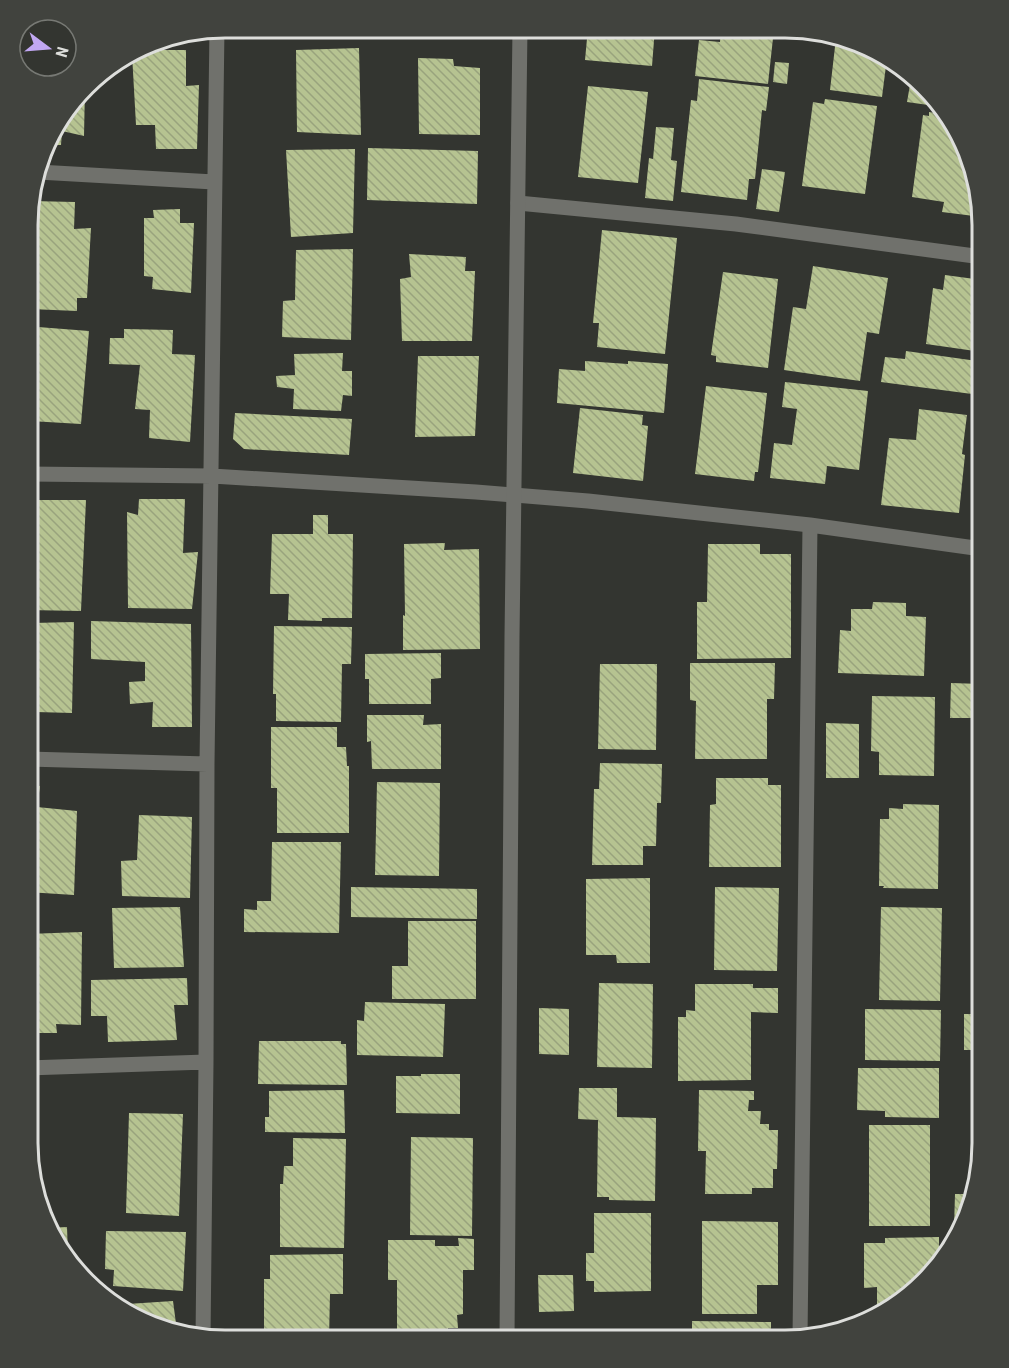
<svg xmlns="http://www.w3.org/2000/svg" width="1009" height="1368" font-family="'Roboto Condensed',sans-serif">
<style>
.building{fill:url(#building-back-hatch)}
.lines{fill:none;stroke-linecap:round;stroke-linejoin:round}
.minor{stroke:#70716c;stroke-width:15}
.tertiary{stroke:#70716c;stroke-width:15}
.rim{fill:none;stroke:#dddedb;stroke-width:3}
</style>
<defs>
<pattern id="building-back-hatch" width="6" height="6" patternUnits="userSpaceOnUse" patternTransform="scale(1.5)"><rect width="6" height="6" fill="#b6c391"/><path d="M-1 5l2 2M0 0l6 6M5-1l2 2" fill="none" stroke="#99a37d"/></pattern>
</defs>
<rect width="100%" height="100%" fill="#333530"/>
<path class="building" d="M284,27H356V34L284,33Z
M421,28H481V34H421Z
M588,28H655L652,66L585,60Z
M721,28L774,29L768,84L695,76L699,40L720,42Z
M836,38L887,58L882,97L830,90Z
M359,48L361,135L297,132L296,50Z
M140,50H186V86L199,85L197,149H156L155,125H136L132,54Z
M418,58L453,59L454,66L480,68V135L419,134Z
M775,62L789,63L787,84L773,82Z
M699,79L769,87L766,111L762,110L755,179H749L747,200L681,192L691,100L697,101Z
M911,79L935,106L907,102Z
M588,86L648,92L638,183L578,177Z
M85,87L84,136L62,131L61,145H47L53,126Z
M825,99L877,106L865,194L802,186L813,102L824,104Z
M929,112L942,114L961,137L976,198L974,216L942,212L944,202L912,197L923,115L929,116Z
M656,127L674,128L671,160L677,161L673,201L645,198L649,158L653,159Z
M368,148L478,151L477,204L367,200Z
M355,149L353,233L291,237L286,150Z
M762,169L785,172L779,212L756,209Z
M31,201L75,202L74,229L91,228L87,298H77V311L30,309L33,256L29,255V231H31Z
M180,209V223H194L191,293L152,289L153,277L144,276V218H154L153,210Z
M602,230L677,238L665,354L597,347L599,323H593Z
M353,249L351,340L282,337L283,301L295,300L296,250Z
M409,254L466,257L465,271H475L472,341H402L400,279L411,277Z
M813,266L888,278L879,334L867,332L860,381L784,370L793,307L806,309Z
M723,272L778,279L768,368L716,362V356L711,355Z
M945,275L982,280V297L975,351L926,344L933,288L943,290Z
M38,327L89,331L81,424L30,421Z
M124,329L173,330L172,354L195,355L190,442L149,438L150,410L135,409L140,365L109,364L110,338H124Z
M906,351L977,361L972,394L881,382L885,357L905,359Z
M343,353L342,371H352V396L343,395L341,411L293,409L294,389L277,387L276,376L295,375L294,354Z
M418,356H479L475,436L415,437Z
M585,361L628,364V361L668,364L664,413L557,403L559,369L585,371Z
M785,382L868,391L859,470L827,466L825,484L770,478L774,443L792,445L797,409L782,407Z
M706,386L767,393L758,472H755L754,481L695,474Z
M580,408L643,415L642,425L648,426L643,481L573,473Z
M919,409L967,415L962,454L965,455L959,513L881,505L889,438L916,440Z
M235,413L352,419L349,455L244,449L233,439Z
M139,499H185L183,553L198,552L192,609L128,608L127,512L138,515Z
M28,500H86L81,611L28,610Z
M313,515H328V534H353L352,618H322V621L288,620L289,594H270L272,534H313Z
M445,543L444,550L479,549L480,649L403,650V615L405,616L404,544Z
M708,544H760V554H791V658L697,659V602H707Z
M873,602L906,603V616L926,617L924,676L838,673L840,630L851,631V609H872Z
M91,621L191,624L192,727H152L153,702L130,704L129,682L145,681V662L91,659Z
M74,622L72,713L36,712L35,700L28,701V648H33V623Z
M274,626L352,627L351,664H342L341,722L276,721V694H273Z
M441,653V678L431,679V704H369V679H365V654Z
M690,663H775L774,699H767V759H695L696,701L690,700Z
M600,664H657L656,750L598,749Z
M951,683L982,684V718H950Z
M872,696L935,697L934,776L879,775V752L871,751Z
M367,715H424L423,725L441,724V769H372L371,741L367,742Z
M826,723L859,724V778H826Z
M271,727H337V747H346L347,766H349V833H277V788H271Z
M600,763L662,764L661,803H657L656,846H643V865H592L594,789H599Z
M716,778H768V785H781V867H709L710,805L716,804Z
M377,782L440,783L439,876L375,875Z
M28,785L40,786L37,807L77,811L74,895L27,892Z
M903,804L939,805L938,889L883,888L884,886H879L880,819H889V808L903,809Z
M139,815L192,817L190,898L122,896L121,861L137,860Z
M272,842H341L339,933L244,932V909L257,910V901H271Z
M650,878V963H617L616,955H586V879Z
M351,887L477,889V919L351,917Z
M715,887L779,888L777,971L714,970Z
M180,907L184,967L114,968L112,908Z
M881,907L942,908L940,1001L879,1000Z
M408,921H476V999H392V966H408Z
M82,932L81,1025L56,1024L57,1033H27V934Z
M187,978L188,1005H174L177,1040L108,1042L107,1016H91V980Z
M599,983L653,984L652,1068L597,1067Z
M695,984H753V988H778V1013L751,1012V1080L678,1081V1017H686V1010L695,1011Z
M365,1002L445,1004L443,1057L357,1055V1020L364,1021Z
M539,1008L569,1009V1055L539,1054Z
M865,1009L941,1010L940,1061L865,1060Z
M964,1014H982V1050H964Z
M259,1041H341V1044H346L347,1085L258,1084Z
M858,1068H939V1118L885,1117V1111L857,1110Z
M421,1074H460V1114L396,1113V1076H421Z
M579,1088H617V1117L656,1118L655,1201L609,1200V1197H597L598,1120L578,1119Z
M344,1090L345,1133L265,1132V1117H269V1091Z
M699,1090L754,1091V1100H749L748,1111H761L760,1124H769V1130H778L777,1169H773V1188H752V1194H705L706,1151H698Z
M129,1113L183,1114L179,1216L126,1213Z
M869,1125H930V1226H869Z
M411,1137L473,1138L472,1236L410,1235Z
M293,1138L346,1139L344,1248L280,1247V1184H283L284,1166H293Z
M955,1194H969L958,1227H954Z
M594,1213H651V1291L594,1292V1281H586V1253H594Z
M702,1221L778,1222V1285H757V1314H702Z
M67,1227L68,1254L48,1231L47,1228Z
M106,1231L186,1232L183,1291L113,1286L114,1270L105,1269Z
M939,1237V1262L877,1316V1287L864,1288V1243H885V1238Z
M458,1238L474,1239V1270H463V1314L457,1315L458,1328H448V1340H397V1280H388V1240H435V1246H459Z
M343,1254V1294H330L329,1340H264V1279H270V1255Z
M538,1275H573L574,1311L539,1312Z
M173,1301L177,1331L114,1308L112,1305Z
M692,1321L771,1322V1341H692Z
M593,1335H639V1341L593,1340Z"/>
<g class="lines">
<path class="minor" d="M38,172L214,182
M518,203L736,224L982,257
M28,474L212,476L476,492L588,501L810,525L982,549
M28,759L207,764
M27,1068L206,1062
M800,1337L810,525
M203,1339L206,1062L207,764L217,28"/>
<path class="tertiary" d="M507,1340L512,637L520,28"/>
</g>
<path d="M0 0H1009V1368H0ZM225 38H785A187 187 0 0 1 972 225V1143A187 187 0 0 1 785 1330H225A187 187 0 0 1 38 1143V225A187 187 0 0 1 225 38Z" fill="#41433e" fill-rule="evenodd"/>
<path class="rim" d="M225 38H785A187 187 0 0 1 972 225V1143A187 187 0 0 1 785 1330H225A187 187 0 0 1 38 1143V225A187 187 0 0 1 225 38Z"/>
<g transform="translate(48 48) rotate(106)"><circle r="28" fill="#333530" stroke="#777974" stroke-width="1.5"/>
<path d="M0-4.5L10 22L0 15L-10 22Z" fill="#c2a8f3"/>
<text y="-9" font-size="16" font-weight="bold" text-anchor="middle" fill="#dddedb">N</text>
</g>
</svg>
